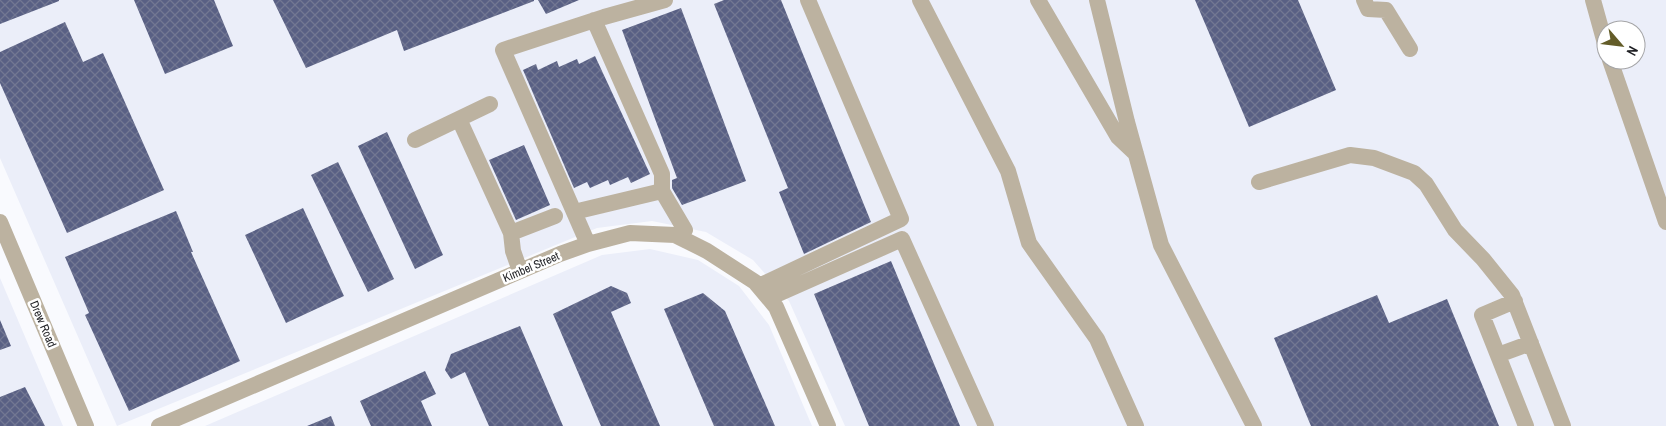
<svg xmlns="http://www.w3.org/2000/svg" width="1666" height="426" font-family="'Archivo Narrow',sans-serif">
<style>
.built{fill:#ebeef9;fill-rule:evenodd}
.building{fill:url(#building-cross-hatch)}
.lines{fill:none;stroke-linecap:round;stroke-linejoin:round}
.minor{stroke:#bcb2a0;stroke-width:16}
.labels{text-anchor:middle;stroke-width:5;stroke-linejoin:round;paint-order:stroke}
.street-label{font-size:12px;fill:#1e1f23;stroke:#fff}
</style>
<defs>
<pattern id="building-cross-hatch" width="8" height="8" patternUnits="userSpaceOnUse" patternTransform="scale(1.25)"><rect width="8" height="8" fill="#596084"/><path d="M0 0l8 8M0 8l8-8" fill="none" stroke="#727792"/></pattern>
</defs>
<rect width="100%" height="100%" fill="#f9fafe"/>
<path class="built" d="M0,0H1666V426H845L789,301L753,260L706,232L652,221L597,228L117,426L0,158ZM1606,30H1636V60H1606Z
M650,249L698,260L739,286L769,325L812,426H205L602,255Z
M0,278L63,426H0Z"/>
<path class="building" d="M0,0H59V1L0,24Z
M134,0H214L233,46L165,74Z
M273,0H534V1L404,51L397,30L306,68Z
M538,0H579L546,14Z
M724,0H781L871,222L804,254L779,192L788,188L714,4Z
M1195,0H1298L1336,90L1249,127Z
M681,8L746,181L682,205L672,188V180L677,178L622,30Z
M65,22L83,62L103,53L164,190L67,233L0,83V52Z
M595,56L650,174L631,183L628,177L610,185L608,180L590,188L587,182L574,188L523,70L536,64L538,70L557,61L559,67L577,59L579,64Z
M387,132L443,255L415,269L358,146Z
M524,145L550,205L516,220L489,160Z
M338,162L394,279L368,292L311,175Z
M303,208L344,296L286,323L245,235Z
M176,211L193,252H191L240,361L129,411L85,315L89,313L65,257Z
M891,261L960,426H869L814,294Z
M611,286L627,293L631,303L611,312L660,426H601L553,314Z
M703,293L725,311L775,426H714L664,309Z
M1377,295L1389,323L1447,299L1499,426H1311L1274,338Z
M0,320L11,346L0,350Z
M520,326L563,426H489L465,372L451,379L445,370L451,354Z
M425,371L436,394L421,401L432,426H371L360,401Z
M25,387L45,426H0V397Z
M331,416L335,426H307Z"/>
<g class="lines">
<path class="minor" d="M920,0L1008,171L1029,243L1097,339L1136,426
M1038,0L1118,137L1136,154
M1097,0L1127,122L1161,245L1254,426
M1364,0L1368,9L1386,10L1410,49
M1593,0L1606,47
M1610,60L1666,222
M459,119L511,233L513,251L520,271
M415,140L490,104
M1259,182L1350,155L1374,158L1414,173L1426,184L1455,230L1483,259L1512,295L1563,426
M662,191L685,230
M574,212L662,191V174L594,20
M0,222L86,426
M511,233L555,216
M588,244L503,50L604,17L665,0
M759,286L901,219L808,0
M769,298L902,239L986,426
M1515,301L1482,315L1526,426
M1498,355L1531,343
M159,426L560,254L588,244L630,233L675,235L707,251L755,282L776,307L828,426"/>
</g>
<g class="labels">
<g class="street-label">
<text transform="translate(531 267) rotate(-23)" y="4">Kimbel Street</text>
<text transform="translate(43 324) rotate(67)" y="4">Drew Road</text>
</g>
</g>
<g transform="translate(1621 45) rotate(118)"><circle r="24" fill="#ffffff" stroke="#a5a5a7"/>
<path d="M0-4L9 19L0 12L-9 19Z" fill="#635c28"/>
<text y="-8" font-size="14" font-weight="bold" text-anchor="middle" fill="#1e1f23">N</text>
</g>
</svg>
